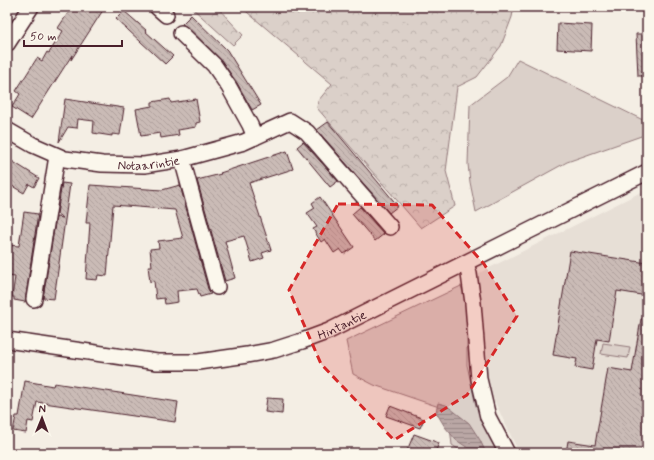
<svg xmlns="http://www.w3.org/2000/svg" width="654" height="460" font-family="Mynerve,sans-serif">
<style>
.built{fill:#e7dfd6}
.grass{fill:#dbd0c9;stroke:#92787a}
.forest{fill:url(#forest-crowns);stroke:#92787a}
.water{fill:url(#water-rules);stroke:#8d7174}
.building{fill:url(#building-back-hatch);stroke:#4a1f2b}
.lines{fill:none;stroke-linecap:round;stroke-linejoin:round}
.minor-casing{stroke:#4a1f2b;stroke-width:18}
.minor{stroke:#fbf7ec;stroke-width:15}
.marked{fill:#d62828;fill-opacity:0.2;stroke:#d62828;stroke-width:3;stroke-dasharray:8 5;stroke-linejoin:round}
.labels{text-anchor:middle;stroke-width:4;stroke-linejoin:round;paint-order:stroke}
.street-label{font-size:13px;fill:#4a1f2b;stroke:#fbf7ec}
</style>
<defs>
<pattern id="forest-crowns" width="20" height="18" patternUnits="userSpaceOnUse"><rect width="20" height="18" fill="#dbd0c9"/><path d="M2 6a3 3 0 1 1 6 0M12 15a3 3 0 1 1 6 0" fill="none" stroke="#bdb2ad"/></pattern>
<pattern id="water-rules" width="6" height="5" patternUnits="userSpaceOnUse"><rect width="6" height="5" fill="#baa7a5"/><path d="M0 2.5h6" fill="none" stroke="#998787"/></pattern>
<pattern id="building-back-hatch" width="6" height="6" patternUnits="userSpaceOnUse"><rect width="6" height="6" fill="#cabbb6"/><path d="M-1 5l2 2M0 0l6 6M5-1l2 2" fill="none" stroke="#afa09d"/></pattern>
</defs>
<rect width="100%" height="100%" fill="#f4eee4"/>
<filter id="ink" filterUnits="userSpaceOnUse"><feTurbulence type="fractalNoise" baseFrequency=".025" numOctaves="2"/><feDisplacementMap in="SourceGraphic" scale="8" xChannelSelector="R" yChannelSelector="G"/><feConvolveMatrix kernelMatrix="1 2 1 2 8 2 1 2 1" color-interpolation-filters="sRGB"/></filter>
<g filter="url(#ink)">
<path class="built" d="M647,189V453H519L485,381L477,274Z"/>
<path class="grass" d="M518,59L647,122V134L567,162L476,212L470,182L468,164L470,105L507,77Z
M461,286L467,306V365L476,406L497,449L471,453H464L452,445L448,410L374,385L353,374L346,341Z
M603,343L630,347L628,358L601,354Z"/>
<path class="forest" d="M191,7H217L243,35L233,45Z
M241,7H514L512,17L501,46L477,77L457,87L446,171L455,206L421,228L317,108L318,101L332,84Z"/>
<path class="water" d="M438,403L446,405L469,423L480,440L486,453H469L468,448L456,440L445,427L436,412Z"/>
<path class="building" d="M72,7H105L71,60L72,55L31,119L12,107L20,94L16,91L37,58L42,61L47,52L49,53L63,31L58,28Z
M124,11L146,30L145,31L173,56L165,64L116,19Z
M191,15L227,50L261,105L252,110L237,83L221,60L187,27L182,24Z
M558,23L592,25L591,51L557,49Z
M636,34H647V76H638Z
M65,99L124,108L120,135L112,134V136L93,133L94,121L78,119L77,128L68,127L59,142Z
M170,99L171,103L196,99L200,122L196,123V127L178,130L179,135L161,138L160,133L141,136L136,109L152,106V102Z
M328,122L398,206L389,213L317,130Z
M303,142L338,181L330,187L297,147Z
M287,151L293,169L249,183L271,250L262,253L264,258L252,262L244,236L225,241L235,278L225,281L197,180L221,174L220,173Z
M7,158L39,178L34,187L29,184L24,193L7,183Z
M62,183L70,184L54,299L43,298L56,217L63,218L57,214Z
M90,185L162,190L180,185L208,289L211,294L200,297L197,289L177,291L178,302L165,304L164,298L156,299L154,281L150,282L148,266H152L150,249L159,248L158,241L183,238L175,210L113,205L107,276L98,275L97,280L86,279L90,223H86Z
M320,197L354,247L344,254L340,249L334,253L325,239L321,242L313,229L317,227L307,213L315,208L312,203Z
M360,207L384,234L375,241L352,214Z
M24,212L38,214L25,302L14,300V297H12L15,277L7,276V245L19,246Z
M570,251L647,263V296L617,291L609,341L597,339L592,370L575,367L577,359L553,355Z
M641,319H647V453H566L568,441L595,445L608,368L632,372Z
M25,381L53,386L54,383L178,402L175,422L37,402L33,422L28,421L26,433L13,431L16,416H19Z
M267,398L283,399L282,414L265,412Z
M390,406L424,419L420,428L386,416Z
M414,434L439,443L435,453H406Z"/>
<g class="lines">
<defs>
<g id="minor">
<path d="M157,7L166,15"/>
<path d="M181,33L214,65L229,87L250,125L255,137"/>
<path d="M7,44L31,7"/>
<path id="s1" d="M7,130L33,145L65,159L102,164L144,165L182,159L244,142L290,121L307,132L347,178L390,227"/>
<path d="M182,159L217,287"/>
<path d="M466,263L469,274L473,303L479,379L488,417L507,453"/>
<path d="M34,299L57,156"/>
<path id="s2" d="M7,340L157,362H198L247,355L274,350L302,341L329,331L647,172"/>
</g>
</defs>
<use href="#minor" class="minor-casing"/>
<use href="#minor" class="minor"/>
</g>
</g>
<path class="marked" d="M338,204L432,205L484,264L517,316L467,395L394,440L321,364L289,290Z"/>
<g class="labels">
<g class="street-label">
<text dy="5" stroke="none"><textPath href="#s1" startOffset="149">Notaarintie</textPath></text>
<text dy="5" stroke="none"><textPath href="#s2" startOffset="342">Hintantie</textPath></text>
</g>
</g>
<rect width="654" height="460" fill="none" stroke="#fbf7ec" stroke-width="24"/>
<rect x="12" y="12" width="630" height="436" fill="none" stroke="#4a1f2b" stroke-width="1.5" filter="url(#ink)"/>
<g transform="translate(42 418) rotate(1)" stroke="#fbf7ec" stroke-width="3" paint-order="stroke">
<path d="M0-3L7 15L0 10L-7 15Z" fill="#4a1f2b"/>
<text y="-6" font-size="11" font-weight="bold" text-anchor="middle" fill="#4a1f2b">N</text>
</g>
<path d="M24 40v6h98v-6" fill="none" stroke="#4a1f2b" stroke-width="2"/>
<text x="30" y="40" font-size="12" fill="#4a1f2b" stroke="#fbf7ec" stroke-width="3" paint-order="stroke">50 m</text>
</svg>
